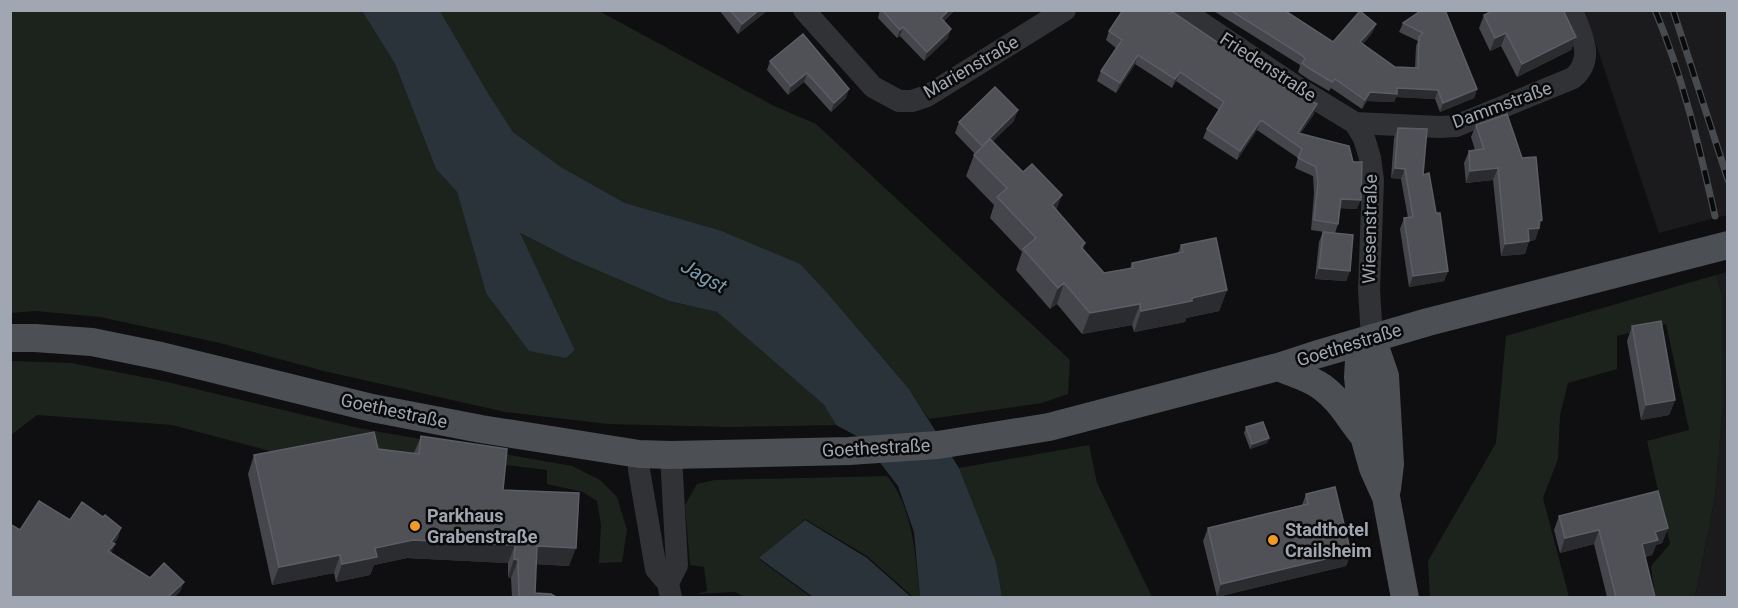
<svg xmlns="http://www.w3.org/2000/svg" width="1738" height="608" font-family="Roboto,sans-serif">
<style>
.built{fill:#1b1b1d}
.green{fill:#1c231c}
.water{fill:#293339}
.lines{fill:none;stroke-linecap:round;stroke-linejoin:round}
.minor{stroke:#303235;stroke-width:22}
.major{stroke:#4c4f54;stroke-width:28}
.rail-casing{stroke:#474a4e;stroke-width:7}
.rail{stroke:#0a0a0b;stroke-width:4.5;stroke-dasharray:14;stroke-linecap:butt}
.wall{fill:#45464c}
.shaded-wall{fill:#2b2c30}
.building{fill:#4f5157;stroke:#5b5e65;stroke-width:1.5}
.poi-dot{fill:#f19a27;stroke:#0a0a0b;stroke-width:2}
.labels{text-anchor:middle;stroke-width:5;stroke-linejoin:round;paint-order:stroke}
.street-label{font-size:18px;fill:#a0a7b2;stroke:#0a0a0b}
.poi-label{font-size:18px;font-weight:bold;fill:#a0a7b2;stroke:#0a0a0b;text-anchor:start}
.water-label{font-size:20px;font-style:italic;fill:#7699ae;stroke:#0a0a0b}
</style>
<rect width="100%" height="100%" fill="#0f0f11"/>
<path class="built" d="M1585,11H1727V215L1659,233Z
M1727,272V597L1695,598L1715,497L1723,402L1722,296L1716,275Z"/>
<path class="green" d="M10,11H362L395,64L436,169L457,192L486,293L575,350L519,233L571,259L669,301L717,312L824,405L836,425L731,427L608,424L505,412L324,371L220,343L100,317L36,311L11,313Z
M440,11H599L774,106L816,124L1070,360L1068,394L1042,403L929,419L909,389L830,296L719,230L625,203L561,167L513,132L488,93Z
M1716,275L1722,296L1723,402L1715,497L1695,597H1655L1651,566L1670,544L1647,441L1689,430L1666,324L1617,336V369L1568,383L1560,415L1558,459L1543,498L1569,597H1430L1428,561L1496,443L1506,336Z
M11,361L71,363L163,381L358,428L572,466L600,480L617,497L627,530L622,562L599,563L601,525L597,501L583,492L547,484V470L414,454L317,458L270,451L172,425L37,415L11,435Z
M1089,445L1097,483L1152,597H1002L996,562L959,468Z
M887,476C914,509 915,556 920,597H913L867,556L805,519L759,559L811,597H745L735,592L697,594L707,591L704,567L690,565L685,505L697,484L715,480Z"/>
<path class="water" d="M362,11H440L488,93L513,132L561,167L625,203L719,230L800,264L830,296L909,389L959,468L996,562L1002,597H920L914,532L898,486L862,439L836,425L824,405L717,312L669,301L571,259L520,233L575,350L566,358L529,351L486,293L457,192L436,169L395,64Z
M805,520L867,558L911,597H813L759,558Z"/>
<g class="lines">
<path class="minor" d="M804,10L873,87L899,101H912L927,96L1065,10
M1182,10L1301,90L1355,123L1364,138L1370,158L1373,180L1369,290L1372,338
M1355,123L1439,127L1456,126L1573,78C1596,58 1581,34 1572,10
M639,454V470L656,569L668,583L671,598
M668,583L677,565L671,455"/>
<path class="major" d="M10,338H35L92,342L161,356L372,408L481,429L639,454L671,455L849,451L938,445L1049,427L1278,367L1315,355L1428,322L1728,245
M1372,338L1359,360L1358,377L1364,436L1373,468L1386,497L1405,598
M1372,338L1385,376L1390,464L1387,489
M1278,367C1292,373 1310,378 1322,387C1340,400 1349,418 1363,435"/>
<defs>
<path id="rail" d="M1655,10C1683,77 1699,146 1715,216
M1673,10L1728,180"/>
</defs>
<use href="#rail" class="rail-casing"/>
<use href="#rail" class="rail"/>
</g>
<path class="wall" d="M719,10H768L738,34Z
M880,10H955L944,21L948,38L924,61L900,36L897,38L878,18Z
M1212,10H1284L1333,42L1376,24L1372,33L1363,44L1395,67L1415,68L1416,46L1418,41L1399,32L1403,23L1422,10L1477,89L1474,98L1440,112L1435,99L1396,97L1394,102L1367,101L1362,109L1331,88L1329,91L1308,79L1298,72L1300,66V65Z
M1484,15L1576,37L1571,50L1517,77L1501,46L1490,51L1479,28Z
M1109,31L1314,114L1300,134L1357,209L1340,208L1338,224L1335,233L1350,271L1346,281L1315,279L1319,242L1323,232H1325L1311,230L1314,193L1313,176L1295,168L1298,158L1257,130L1237,160L1203,138L1207,129L1219,110L1176,81L1172,88L1135,64L1116,93L1097,81L1101,71L1116,48L1106,40Z
M803,34L846,98L831,112L804,82L788,95L767,70L770,61Z
M1014,121L993,141L1056,210L1085,243L1083,249L1104,273L1130,268L1132,263L1178,253L1181,245L1227,290L1219,311L1186,318L1185,322L1134,332L1132,325L1082,334L1057,304L1050,309L1016,270L1022,252L990,218L994,205L966,176L974,155L975,154L955,133L959,122Z
M1476,125L1542,220L1535,240L1529,241L1525,254L1501,256L1493,180L1466,183L1464,163L1469,151L1475,150L1471,137Z
M1398,128L1423,175L1436,213L1448,271L1444,281L1409,287L1400,229L1404,218H1408L1401,179L1391,178L1394,138Z
M1632,326L1675,400L1669,415L1641,420L1627,341Z
M1246,427L1269,438L1267,443L1250,449L1244,433Z
M421,436L503,490L569,566L536,564L535,593L556,597H512L511,578L508,577V563L407,558L374,565L370,575L336,582L334,573L272,585L248,474L254,455L378,449L414,453Z
M1306,494L1351,553L1346,566L1217,597L1203,541L1208,528L1302,505Z
M1559,516L1668,528L1662,543L1656,545L1652,555L1645,557L1655,597H1607L1594,544L1560,553L1554,530Z"/>
<path class="shaded-wall" d="M759,10H768L738,34L742,24Z
M949,10H955L938,27L941,18Z
M1376,24L1372,33L1357,51L1360,42Z
M903,27L900,36L897,38L900,30Z
M951,29L948,38L924,61L927,52Z
M1506,33L1501,46L1490,51L1495,38Z
M1576,37L1571,50L1517,77L1522,64Z
M1138,55L1135,64L1116,93L1120,83Z
M1180,72L1176,81L1172,88L1175,79Z
M807,73L804,82L788,95L791,86Z
M1397,88L1438,90L1435,99L1396,97L1394,102L1367,101L1362,109L1365,100L1370,92Z
M849,89L846,98L831,112L834,103Z
M1477,89L1474,98L1440,112L1443,103Z
M1317,104L1314,114L1294,143L1298,133Z
M1018,110L1014,121L978,156L982,146Z
M1261,120L1257,130L1237,160L1240,151Z
M1395,168L1405,169L1401,179L1391,178Z
M1498,168L1493,180L1466,183L1470,171Z
M1062,195L1054,216L1052,205Z
M1341,199L1361,200L1357,209L1338,208Z
M1542,220L1535,240L1523,241L1528,229L1539,221Z
M1529,241L1525,254L1501,256L1505,244Z
M1319,268L1350,271L1346,281L1315,279Z
M1448,271L1444,281L1409,287L1413,276Z
M1064,283L1057,304L1050,309L1058,288Z
M1227,290L1219,311L1186,318L1185,322L1134,332L1141,311L1192,298Z
M1140,304L1132,325L1082,334L1090,313Z
M1675,400L1669,415L1641,420L1646,405Z
M1269,438L1267,443L1250,449L1252,444Z
M121,528L118,538L111,548L115,544L111,554L104,561L111,542Z
M1668,528L1662,543L1656,545L1652,555L1636,559L1642,544L1655,532Z
M1599,530L1594,544L1560,553L1565,538Z
M413,540L515,545L508,563L407,558L374,565L370,575L336,582L342,564L375,548Z
M537,546L576,548L569,566L531,564Z
M1351,553L1346,566L1217,597L1221,584Z
M340,555L334,573L272,585L279,567Z
M514,559L518,560L511,578L508,577Z
M184,582L180,592L175,597H168Z"/>
<path class="building" d="M730,10H759L742,24Z
M882,10H949L941,18L951,29L927,52L903,27L900,30Z
M1123,10H1165L1170,14L1171,11L1285,88L1287,85L1317,104L1298,133L1349,146L1353,162H1362L1361,200L1341,199L1338,224L1314,220L1318,183L1316,167L1298,158L1302,149L1261,120L1240,151L1207,129L1224,102L1180,72L1175,79L1138,55L1120,83L1101,71L1122,40L1109,31Z
M1230,10H1284L1333,42L1360,11L1376,24L1360,42L1395,67L1418,68L1419,37L1423,33L1403,23L1422,10H1445L1477,89L1443,103L1438,90L1397,88V94L1370,92L1365,100L1335,79L1332,82L1312,70L1302,63L1305,59L1303,56Z
M1494,10H1563L1576,37L1522,64L1506,33L1495,38L1484,15Z
M803,34L849,89L834,103L807,73L791,86L770,61Z
M995,87L1018,110L982,146L959,122Z
M1507,114L1522,158L1536,157L1542,220L1539,221V228L1528,229L1529,241L1505,244L1498,168L1470,171L1469,151L1484,149L1476,125Z
M1398,128L1427,129L1423,175L1429,173L1436,213H1440L1448,271L1413,276L1404,218L1413,217L1405,169L1395,168Z
M990,139L1023,172L1032,164L1062,195L1052,205L1085,243L1081,247L1104,273L1133,268L1132,263L1183,252L1181,245L1216,238L1227,290L1192,298V301L1141,311L1140,304L1090,313L1064,283L1058,288L1023,249L1036,238L997,197L1007,188L974,155Z
M1323,232L1353,235L1350,271L1319,268Z
M1661,321L1675,400L1646,405L1632,326Z
M1263,422L1269,438L1252,444L1246,427Z
M374,432L378,449L419,454L421,436L507,449L503,490L579,493L576,548L537,546L535,593L551,594L556,597H519L518,560L514,559L515,545L413,540L375,548L377,557L342,564L340,555L279,567L254,455Z
M1335,487L1351,553L1221,584L1208,528L1308,504L1306,494Z
M1658,491L1668,528L1655,532L1658,540L1642,544L1655,597H1616L1599,530L1565,538L1559,516Z
M39,501L70,520L82,502L103,517L105,515L121,528L111,542L115,544L108,551L150,578L164,563L184,582L168,597H10V524L20,530Z"/>
<g class="poi-dot">
<circle cx="415" cy="526" r="6"/>
<circle cx="1273" cy="540" r="6"/>
</g>
<g class="labels">
<g class="street-label">
<text transform="translate(971 67) rotate(-30)" y="6">Marienstraße</text>
<text transform="translate(1268 67) rotate(33)" y="6">Friedenstraße</text>
<text transform="translate(1502 105) rotate(-20)" y="6">Dammstraße</text>
<text transform="translate(1370 229) rotate(-89)" y="6">Wiesenstraße</text>
<text transform="translate(1349 345) rotate(-17)" y="6">Goethestraße</text>
<text transform="translate(394 411) rotate(12)" y="6">Goethestraße</text>
<text transform="translate(876 448) rotate(-3)" y="6">Goethestraße</text>
</g>
<g class="poi-label">
<text x="427" y="522">Parkhaus<tspan x="427" dy="21">Grabenstraße</tspan></text>
<text x="1285" y="536">Stadthotel<tspan x="1285" dy="21">Crailsheim</tspan></text>
</g>
<g class="water-label">
<text transform="translate(704 276) rotate(29)" y="7">Jagst</text>
</g>
</g>
<rect width="1738" height="608" fill="none" stroke="#a0a7b2" stroke-width="24"/>
</svg>
